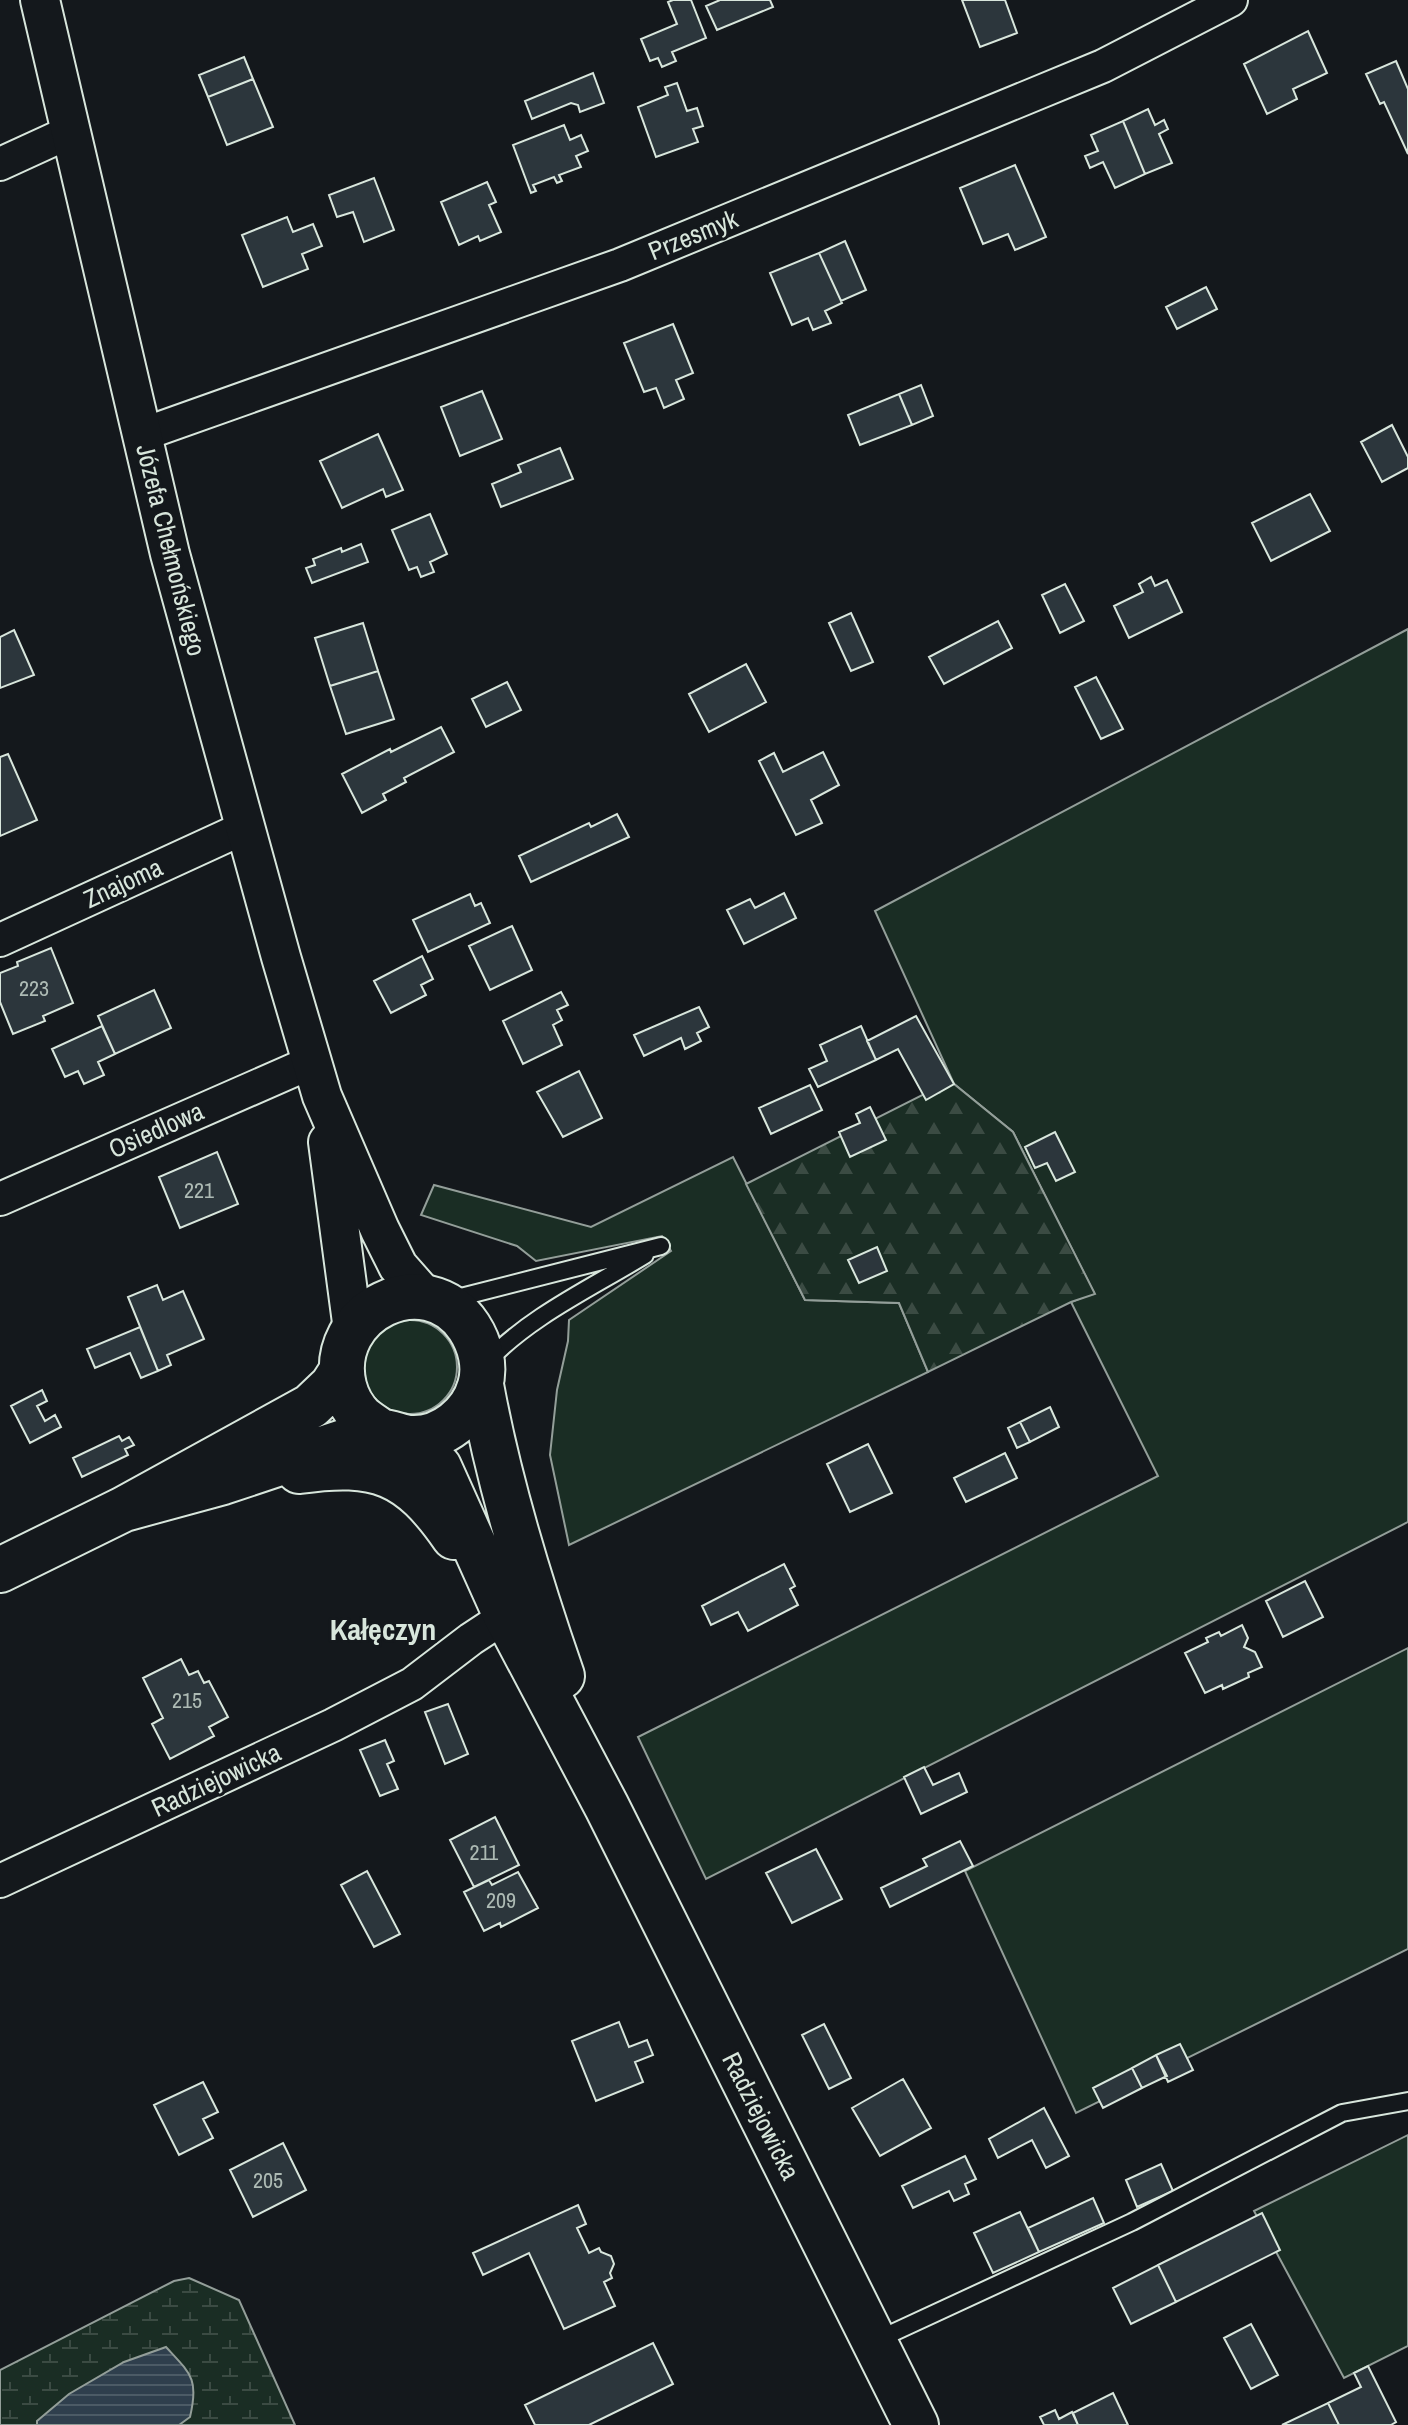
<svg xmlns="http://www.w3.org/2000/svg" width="1408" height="2425" font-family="'Archivo Narrow',sans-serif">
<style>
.grass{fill:#1a2d24;stroke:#939e99;stroke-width:2}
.forest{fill:url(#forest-firs);stroke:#939e99;stroke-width:2}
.wetland{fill:url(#wetland-marsh);stroke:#939e99;stroke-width:2}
.water{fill:url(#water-rules);stroke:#939e99;stroke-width:2}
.building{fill:#2c363c;stroke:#d8e6dc;stroke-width:2}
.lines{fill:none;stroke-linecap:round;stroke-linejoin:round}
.service-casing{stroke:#d8e6dc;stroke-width:20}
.minor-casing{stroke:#d8e6dc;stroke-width:36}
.tertiary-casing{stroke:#d8e6dc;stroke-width:42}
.secondary-casing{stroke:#d8e6dc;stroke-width:48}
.service{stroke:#14181c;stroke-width:16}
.minor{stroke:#14181c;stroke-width:32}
.tertiary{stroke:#14181c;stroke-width:38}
.secondary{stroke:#14181c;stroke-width:44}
.labels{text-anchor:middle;stroke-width:6;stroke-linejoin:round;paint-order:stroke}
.number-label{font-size:22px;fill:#adbab4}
.street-label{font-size:26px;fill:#d8e6dc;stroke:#14181c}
.quarter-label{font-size:30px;font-weight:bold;fill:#d8e6dc;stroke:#14181c}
</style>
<defs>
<pattern id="forest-firs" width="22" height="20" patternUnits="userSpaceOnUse" patternTransform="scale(2)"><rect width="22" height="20" fill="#1a2d24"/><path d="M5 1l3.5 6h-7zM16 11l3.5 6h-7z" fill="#3b4b43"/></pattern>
<pattern id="wetland-marsh" width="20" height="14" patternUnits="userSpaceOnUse" patternTransform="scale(2)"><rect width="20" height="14" fill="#1a2d24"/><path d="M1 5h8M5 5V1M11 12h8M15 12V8" fill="none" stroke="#3b4b43"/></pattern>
<pattern id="water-rules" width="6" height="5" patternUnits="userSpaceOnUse" patternTransform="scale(2)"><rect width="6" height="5" fill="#2f3f4d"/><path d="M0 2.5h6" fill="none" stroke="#4c5b66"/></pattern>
</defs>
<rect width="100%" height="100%" fill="#14181c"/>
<path class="grass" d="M1408,629V1522L706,1879L638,1737L1158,1476L1071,1302L1094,1293L1013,1132L954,1084L875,911Z
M733,1157L805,1300L899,1303L928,1372L569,1545L550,1455L557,1390L568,1341L569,1320L671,1251L662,1236L536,1261L517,1246L421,1215L434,1185L591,1227Z
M363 1367a47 47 0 1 1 94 0a47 47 0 1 1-94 0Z
M1408,1648V1949L1076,2113L965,1871Z
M1408,2135V2346L1344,2378L1254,2211Z"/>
<path class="forest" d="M948,1082L954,1084L1013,1132L1095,1294L1071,1302L928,1372L899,1303L805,1300L746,1184Z"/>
<path class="wetland" d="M189,2278L239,2300L295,2425H0V2370L174,2281Z"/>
<path class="water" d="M166,2347C191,2374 199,2379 190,2417L179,2425H37V2421L69,2394L124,2362Z"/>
<path class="building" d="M673,0H691L706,38L672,52L676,61L662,67L658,58L650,61L641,39L677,24L668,2Z
M720,0H770L773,7L717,30L706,6Z
M962,0H1005L1017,33L980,47Z
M1308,31L1327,73L1293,89L1297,99L1267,114L1244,64Z
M244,57L253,79L208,97L199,75Z
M1396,61L1408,89V154L1384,102L1380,104L1366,74Z
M593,73L604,103L580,112L578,105L571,103L532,119L525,101Z
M253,79L273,127L227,145L208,97Z
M677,83L687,111L697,108L703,126L693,129L698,142L656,157L638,107L668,95L665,87Z
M1148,109L1155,125L1164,120L1168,129L1159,134L1172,163L1145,174L1123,121Z
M1123,121L1145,174L1115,188L1103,162L1090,168L1085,156L1098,151L1091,135Z
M564,125L570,140L581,135L588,151L576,156L581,167L559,175L562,181L557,183L554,177L533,185L536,191L531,193L513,145Z
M1015,165L1046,237L1015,250L1008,234L983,244L960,188Z
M374,178L394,230L364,242L353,212L337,217L329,195Z
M487,182L496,202L489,205L501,232L480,241L478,236L459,245L441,202Z
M287,217L293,232L313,224L322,246L302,254L308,269L263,287L242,235Z
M845,241L866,290L841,301L819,253Z
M819,253L842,303L825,311L831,323L813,330L808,318L792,325L770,273Z
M1206,287L1217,309L1177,329L1166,307Z
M673,324L693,373L676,380L684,399L664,408L656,388L644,392L624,343Z
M921,385L933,416L912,425L899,394Z
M482,391L502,439L460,456L441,407Z
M899,394L912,425L860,445L848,415Z
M1392,425L1408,457V468L1382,482L1361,442Z
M378,434L403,490L386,497L383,489L342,508L320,461Z
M560,448L573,479L501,507L492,484L521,472L518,465Z
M1310,494L1330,531L1271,561L1252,523Z
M430,514L447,554L430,562L434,572L421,577L417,567L409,570L392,530Z
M361,544L368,562L312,583L306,568L315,565L313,559L341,548L342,552Z
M1151,577L1155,586L1167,580L1182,612L1129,638L1114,606L1143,592L1139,584Z
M1065,584L1084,621L1060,633L1042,595Z
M851,613L873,662L851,671L829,623Z
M998,621L1012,648L944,684L929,657Z
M363,623L378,671L330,686L315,638Z
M14,630L34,675L0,688V637Z
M746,664L766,702L709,732L689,694Z
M378,671L394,719L346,734L330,686Z
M1096,677L1123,729L1101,739L1075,687Z
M507,682L521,710L486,727L472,699Z
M441,727L454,752L404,778L406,782L383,794L386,800L362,813L342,774L390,749L391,752Z
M823,752L839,785L811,800L822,823L796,835L759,761L774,753L783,772Z
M8,754L37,820L0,836V757Z
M617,814L629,837L531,882L519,856L589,823L591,827Z
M784,893L796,918L744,944L727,910L750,899L755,908Z
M470,894L475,906L481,903L490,923L428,952L413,920Z
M512,926L532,970L490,990L469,946Z
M51,948L73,1003L43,1016L45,1021L13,1034L0,1002V973L18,966L17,962Z
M422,956L433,979L421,985L426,995L391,1013L374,981Z
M154,990L171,1028L115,1054L98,1016Z
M561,992L568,1005L557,1010L562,1020L553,1025L562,1045L523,1064L503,1021Z
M699,1007L709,1027L697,1033L701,1041L685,1049L681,1038L644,1056L634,1035Z
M916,1016L954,1084L926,1100L898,1049L876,1060L867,1041Z
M102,1026L115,1054L98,1062L104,1075L84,1084L78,1071L65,1077L52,1049Z
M861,1026L876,1060L818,1087L809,1069L827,1061L820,1045Z
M579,1071L602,1118L563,1137L537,1092Z
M810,1085L822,1110L771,1134L759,1108Z
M870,1107L886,1140L850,1157L839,1132L860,1123L856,1114Z
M1055,1132L1075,1172L1056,1181L1047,1163L1035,1168L1025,1147Z
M217,1152L238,1204L180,1228L159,1177Z
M877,1247L887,1271L859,1283L848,1260Z
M157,1285L163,1300L183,1291L204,1339L167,1355L171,1365L158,1371L128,1297Z
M140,1327L158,1371L141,1378L130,1353L95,1368L87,1349Z
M42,1390L47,1401L37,1406L45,1421L55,1415L61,1427L30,1443L11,1406Z
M1050,1407L1059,1427L1030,1442L1020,1422Z
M1020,1422L1030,1442L1017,1448L1008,1428Z
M119,1436L122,1441L129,1437L134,1445L125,1449L128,1455L82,1477L73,1458Z
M868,1444L892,1493L850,1512L827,1464Z
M1005,1453L1017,1478L966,1502L954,1478Z
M784,1564L795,1586L790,1589L798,1605L748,1631L738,1612L711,1625L702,1606Z
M1305,1581L1323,1617L1283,1637L1266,1601Z
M1242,1625L1248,1638L1244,1647L1255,1652L1262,1667L1248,1673L1249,1677L1223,1689L1222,1685L1205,1693L1185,1653L1208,1642L1206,1638L1219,1632L1221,1636Z
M181,1659L189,1675L198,1671L204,1683L209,1681L228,1717L209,1727L214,1736L170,1759L152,1724L163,1718L143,1678Z
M448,1704L468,1754L445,1764L425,1712Z
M385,1740L394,1761L387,1764L398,1789L380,1796L360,1750Z
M924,1767L933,1785L959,1773L967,1792L921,1814L904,1777Z
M495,1817L519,1865L474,1887L450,1840Z
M960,1841L973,1866L890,1907L881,1888L927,1866L923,1859Z
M816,1849L842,1899L792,1923L766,1873Z
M367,1871L400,1934L374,1947L341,1885Z
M518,1872L538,1908L501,1927L500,1923L484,1931L464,1892L489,1880L492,1885Z
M619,2022L629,2047L647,2040L653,2055L635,2062L643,2082L596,2101L572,2041Z
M824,2024L851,2078L829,2089L802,2035Z
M1180,2044L1193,2070L1168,2082L1156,2055Z
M1156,2055L1167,2076L1142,2088L1132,2068Z
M1132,2068L1142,2088L1103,2108L1093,2088Z
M903,2079L931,2128L880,2156L852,2108Z
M203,2082L218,2112L203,2119L213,2138L179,2155L154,2105Z
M1044,2108L1069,2156L1046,2168L1032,2140L998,2158L989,2139Z
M283,2143L306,2190L253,2217L230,2170Z
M965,2156L976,2179L965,2184L969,2194L954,2201L949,2191L913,2208L902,2186Z
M1161,2164L1173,2191L1137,2207L1126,2180Z
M1093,2198L1104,2223L1039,2252L1028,2228Z
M578,2205L586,2224L577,2228L589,2253L599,2248L601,2252L611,2256L614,2264L610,2273L612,2278L604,2282L615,2306L564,2329L529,2253L483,2275L473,2253Z
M1020,2212L1039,2252L993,2273L974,2233Z
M1262,2213L1280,2250L1176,2302L1158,2265Z
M1158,2265L1176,2302L1131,2324L1113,2288Z
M1251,2324L1278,2375L1251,2389L1224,2338Z
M653,2343L673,2384L589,2425H535L525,2405Z
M1368,2366L1396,2422L1391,2425H1339L1328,2403L1361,2387L1354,2373Z
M1113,2393L1128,2425H1078L1073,2413Z
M1328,2403L1339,2425H1282Z
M1055,2410L1059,2419L1072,2412L1078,2425H1044L1040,2417Z"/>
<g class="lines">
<defs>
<path id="service" d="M449,1300L661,1246
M486,1363C528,1317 593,1287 645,1255
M875,2341L1132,2222L1342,2113L1408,2101"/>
<path id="minor" d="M0,164L72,131
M141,435L620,265L1103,66L1231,0
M0,940L246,827
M0,1199L312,1062
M0,1881L333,1725L412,1684L471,1639L506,1616"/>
<path id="tertiary" d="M40,0L170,554L281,957L322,1096L380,1230L398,1266L427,1299
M328,1142L353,1330"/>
<path id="secondary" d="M481,1385C499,1484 529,1581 562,1676
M412,1438L439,1467L506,1616L607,1807L916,2425
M299,1471C377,1460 409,1472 454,1537
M124,1509L223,1482L364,1435C369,1434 376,1432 382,1432C392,1432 402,1438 412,1438C443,1439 472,1415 480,1386C486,1366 480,1344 469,1327C426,1262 326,1311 344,1386C347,1398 354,1410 362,1418C368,1423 376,1428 382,1432
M0,1570L124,1509L311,1406L332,1386L341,1372"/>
</defs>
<use href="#service" class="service-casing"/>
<use href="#minor" class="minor-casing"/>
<use href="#tertiary" class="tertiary-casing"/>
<use href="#secondary" class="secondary-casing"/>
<use href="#service" class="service"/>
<use href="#minor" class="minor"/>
<use href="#tertiary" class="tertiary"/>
<use href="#secondary" class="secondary"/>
</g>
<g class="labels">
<g class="number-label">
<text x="34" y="996">223</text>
<text x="199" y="1198">221</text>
<text x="187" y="1708">215</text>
<text x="484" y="1860">211</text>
<text x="501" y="1908">209</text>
<text x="268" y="2188">205</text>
</g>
<g class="street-label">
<text transform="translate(693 235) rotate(-22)" y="9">Przesmyk</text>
<text transform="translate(171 550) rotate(76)" y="9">Józefa Chełmońskiego</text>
<text transform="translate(123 883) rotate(-25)" y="9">Znajoma</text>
<text transform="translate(156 1130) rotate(-24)" y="9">Osiedlowa</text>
<text transform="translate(216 1780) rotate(-25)" y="9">Radziejowicka</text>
<text transform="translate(761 2116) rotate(63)" y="9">Radziejowicka</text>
</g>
<g class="quarter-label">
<text x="383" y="1640">Kałęczyn</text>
</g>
</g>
</svg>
